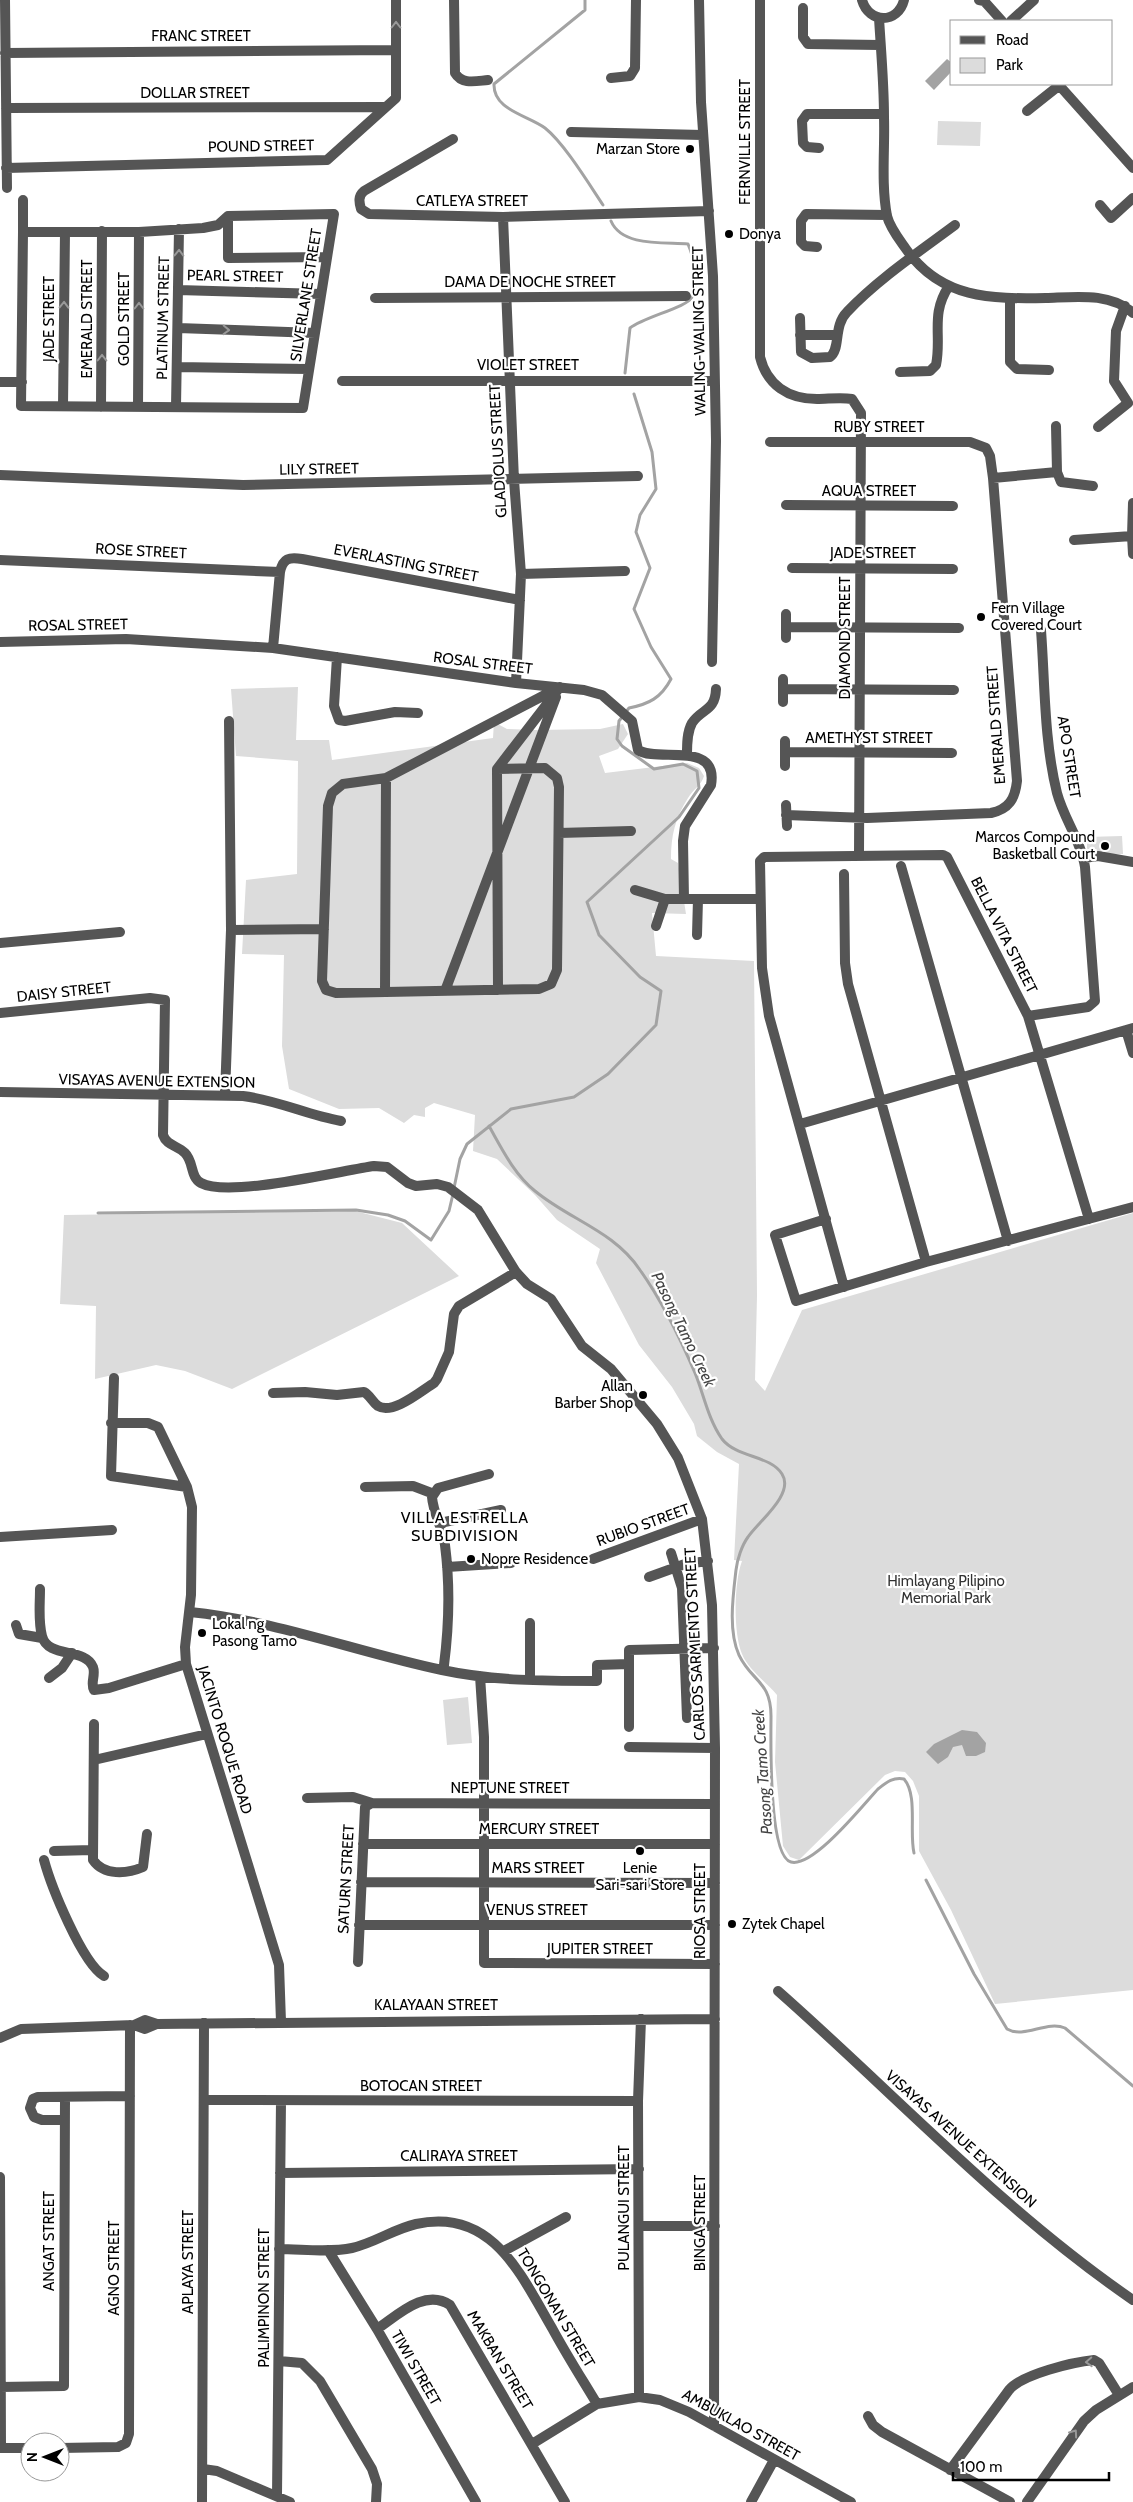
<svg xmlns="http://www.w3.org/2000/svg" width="1133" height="2502" font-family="Cabin,sans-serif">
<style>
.green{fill:#dcdcdc}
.water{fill:#a3a3a3}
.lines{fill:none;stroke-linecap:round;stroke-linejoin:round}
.stream{stroke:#a3a3a3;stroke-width:3}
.minor{stroke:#555;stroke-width:10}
.oneway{stroke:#999}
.poi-dot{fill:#000;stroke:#fff;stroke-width:2}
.labels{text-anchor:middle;stroke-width:4.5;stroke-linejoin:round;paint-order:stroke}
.street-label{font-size:15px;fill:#000;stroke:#fff}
.poi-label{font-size:15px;fill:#000;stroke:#fff;text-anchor:start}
.park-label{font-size:15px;fill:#333;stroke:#fff}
.water-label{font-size:16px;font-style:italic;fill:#444;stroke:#fff}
.neighbourhood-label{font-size:16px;letter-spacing:1px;fill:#000;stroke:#fff}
</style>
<rect width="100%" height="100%" fill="#fff"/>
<path class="green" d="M938,121L981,122L980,146L937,145Z
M298,687L296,740H329L332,760L493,738L494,722L507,729L535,730L600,729L623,724L628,734L618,749L599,756L605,773L687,763L699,768L704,776C701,786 693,789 688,798C675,818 671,836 671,859L678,863L686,914L652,913L656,956L754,961L757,1296L755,1380L765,1391L802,1310L1133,1213V1990L995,2004L951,1910L919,1851V1796L913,1781L905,1772L895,1771L885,1775L799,1860L790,1857L783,1846L775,1762L777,1695C766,1682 748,1669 742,1654C733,1633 734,1582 742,1561L734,1560L739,1464L717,1452L697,1436L694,1424L672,1387L639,1345L596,1263L600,1249L557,1220L535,1195L497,1159L473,1151L475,1115L434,1103L425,1108V1117L414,1115L404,1123L379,1108L339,1109L289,1089L282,1046L284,955L242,954L246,880L297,874L298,761L236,756L231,689Z
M1122,836L1123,854L1087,855V837Z
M355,1211L402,1223L459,1276L232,1389L185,1371L156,1365L95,1379L96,1306L60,1304L64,1215Z
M468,1697L472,1743L447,1745L443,1700Z"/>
<path class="water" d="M947,59L952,63V71L934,90L925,81Z
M962,1730L977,1732L986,1743L985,1752L976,1756H966L962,1745L953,1747L948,1757L938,1764L926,1752L934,1744Z"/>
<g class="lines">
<path class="stream" d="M585,0V10L494,84C493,110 527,115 545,128C564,143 589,184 603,205
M611,221C622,247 664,242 688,244C693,256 697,272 695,286C694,289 694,294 692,297C688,307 644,317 630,328L625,373
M489,1126C502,1149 514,1174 535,1191C570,1220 614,1231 640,1270C662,1301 680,1338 695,1373C704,1395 708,1419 722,1439C737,1458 770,1455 782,1474C795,1494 758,1522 748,1537C742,1545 737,1560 736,1570C733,1596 728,1631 739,1655C752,1682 771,1681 771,1716C771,1739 768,1856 791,1862C813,1868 863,1805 878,1789C887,1782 893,1777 904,1779C918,1795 909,1832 914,1853
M454,1188L460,1159L467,1144L511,1109L574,1097L608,1074L656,1025L661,991L640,977L599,935L587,902L679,817L699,788L697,771L683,764L654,769L622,746L617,739L619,721L629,708C649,704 661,698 671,679L651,647L634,609L650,568L636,532L640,515L656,489L652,452L634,394
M98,1213L356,1210L388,1215L405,1221L431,1240L449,1211L453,1194
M926,1880L974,1974L1007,2029C1024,2039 1047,2020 1065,2028L1133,2086"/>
<path class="minor" d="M5,0L7,188
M454,0L455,73C462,85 476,81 488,80
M699,0L701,102L713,276L716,441L712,662
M760,0V357C767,385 788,399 817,399C828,399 841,397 852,399L861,413L859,856
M862,0C869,24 898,24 904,0
M979,0L984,1L1002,21
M803,8V37L808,44L880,45
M879,18C881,51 884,84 884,117C885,149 881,184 887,216C890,228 899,239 906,249C941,299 991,299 1046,298C1075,297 1110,292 1133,313
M1011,21L1034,0
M5,53L396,50
M611,78L630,76L635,68L636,0
M1058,84L1133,168
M6,108L384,107
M1027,111L1061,84
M571,132L703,135
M453,139L364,191C358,196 359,202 361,209L369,214L503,217L709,211
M819,148L807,147L803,143L802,121L807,114H884
M6,168L327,160L396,98V0
M1100,205L1111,218L1133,198
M334,214L303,408L21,406L23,232H139L203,228L218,225L228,216Z
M228,216V258L327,257
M503,217L514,480L521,574L516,683
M23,232V200
M817,247L805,246L801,242V221L806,214L887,215
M178,290L321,294
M375,298L686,296
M1010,298V362L1017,369L1049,370
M800,318L801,352L812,358L830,357C841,349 833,326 847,312C877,280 920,251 955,225
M178,328L315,333
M800,335H837
M177,367L309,369
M900,372L930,371L936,365C942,336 930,314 949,286
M342,381H714
M0,382H22
M63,406L65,232
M101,407L102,231
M138,407L139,232
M176,407L179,229
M1056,426L1057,472L1061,482L1093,486
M1098,427L1128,403L1114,381L1116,331L1125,306
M770,442H970L986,448L990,456L993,478L1017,781C1015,799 1009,809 991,813L867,818L786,815
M0,475L243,485L638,476
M993,478L1057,472
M786,505L953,506
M1132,536L1133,503
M1074,540L1132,536L1133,554
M0,560L280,572
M792,568L953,569
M521,574L625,571
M786,627L959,628
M786,638V614
M0,642L126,639L273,648L516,683L584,690L602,695L632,721L638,750C657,763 719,740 711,785L685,826L683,841L684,899
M273,648L280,572C283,558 289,557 302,559L520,600
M337,657L334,706L339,720L345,721L395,712L418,713
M560,687L497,769L545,768L557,778L559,787L557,970L551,984L539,989L336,993L326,990L322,981L328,806L332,793L343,784L386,778Z
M783,689L954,690
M783,702V679
M785,752L952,753
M687,754C687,744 687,732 692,723C702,708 715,712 716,689
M785,766V741
M497,769L498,990
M786,805L787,826
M559,833L631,831
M1084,858L1098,856L1133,862
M901,866L1008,1241
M844,874L845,963L848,984L926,1262
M635,890L665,899H759
M656,926L665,899
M231,930L324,929
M697,935L698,899
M0,943L120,932
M445,991L556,697
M385,992L386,778
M0,1013L150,998L165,1000L163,1135C167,1146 177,1145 185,1153C194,1162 190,1177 201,1183C229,1198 339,1171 374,1166L387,1167L408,1183L416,1186L437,1184L448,1187L478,1210L516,1272L527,1284L551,1299L582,1346L611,1369L657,1424L678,1458L702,1519L712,1605L715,1748L714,2426
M1028,1016L1088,1007L1095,1001L1085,867C1081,841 1064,819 1057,793C1044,741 1045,684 1041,630
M1126,1030L1133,1053
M0,1092L243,1096C277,1100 307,1115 341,1121
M225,1095L231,930L229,721
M800,1124L1133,1028
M826,1219L775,1235L796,1301L926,1262L1133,1207
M844,1287L769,1016L762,968L760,861L764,857L943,855L947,857L1028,1016L1089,1219
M114,1378L111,1476L187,1487
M273,1393L305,1392L337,1395L364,1392C370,1395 372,1402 378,1406C393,1415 421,1391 434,1383L437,1379L449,1352L454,1314L459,1306L516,1272
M111,1423H148L158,1427L187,1487L192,1507L191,1595L185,1647L186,1664L279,1965L281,2022
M365,1487L413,1486L434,1494
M440,1523L501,1510
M0,1537L112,1530
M671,1553L682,1588L687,1718
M593,1559L702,1519
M447,1567L511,1563
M649,1577L685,1564L708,1561
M40,1589C40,1605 38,1621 42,1636C48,1659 85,1647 93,1667C96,1675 90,1683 94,1690L109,1688L186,1664
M190,1612C277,1621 357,1652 442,1670C493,1681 545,1681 597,1681V1665L629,1664
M16,1625L19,1634L42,1638
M441,1670L444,1665C449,1626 450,1584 445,1545C443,1529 433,1513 432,1497L438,1488L489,1474
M480,1676L484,1737V1963L715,1964
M49,1678L62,1668L72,1653
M530,1680V1623
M94,1724L93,1860C104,1876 127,1874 143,1867L147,1834
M629,1727V1650L714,1648
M629,1747L715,1748
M94,1760L207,1734
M307,1798L353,1797L372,1803L715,1804
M363,1844H715
M54,1851L92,1850
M44,1860C51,1886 82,1963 104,1976
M361,1882L715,1883
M359,1925H715
M358,1962L365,1807L372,1803
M778,1991C896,2095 1003,2211 1133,2300
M134,2025L145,2029L157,2024
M0,2038L21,2029L134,2025L145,2020L157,2024L715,2019
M204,2100L638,2101
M63,2120H42L34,2117L30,2108L33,2099L38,2097L130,2096
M280,2173L639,2169
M0,2177L1,2448
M639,2226H715
M279,2249C302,2249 329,2253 352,2248C374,2243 394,2229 416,2224C492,2207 521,2275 552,2328C566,2354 582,2379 597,2404
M328,2250L377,2329L476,2502
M504,2251L566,2217
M377,2329C398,2315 425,2288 450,2305L565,2502
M279,2361L302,2363L320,2381L372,2469L377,2484L376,2502
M0,2387L64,2386L65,2097
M639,2397L638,2101L641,2019
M868,2416L873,2425L882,2432L1010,2502
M532,2444L597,2404L639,2397L660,2400L689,2412L851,2502
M0,2448H30
M60,2448L118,2447L126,2443L129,2434L130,2025
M203,2469L217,2471L290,2502
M950,2470L1009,2390C1022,2374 1074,2362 1094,2360L1099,2363L1119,2395
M277,2496L281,2101
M202,2502L204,2023
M751,2502L774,2460
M1027,2502L1084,2421L1096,2410L1133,2387"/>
</g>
<defs><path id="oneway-chevron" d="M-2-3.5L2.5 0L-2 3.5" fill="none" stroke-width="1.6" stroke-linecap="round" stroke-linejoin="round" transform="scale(1.25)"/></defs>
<g class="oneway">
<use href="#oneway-chevron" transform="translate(396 25) rotate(-90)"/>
<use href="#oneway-chevron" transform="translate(179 253) rotate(-89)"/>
<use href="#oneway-chevron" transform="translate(64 305) rotate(-89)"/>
<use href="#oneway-chevron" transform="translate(139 306) rotate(-90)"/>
<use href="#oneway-chevron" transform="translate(226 330) rotate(2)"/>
<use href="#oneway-chevron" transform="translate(102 358) rotate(-90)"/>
<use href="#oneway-chevron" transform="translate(1089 2362) rotate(177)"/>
<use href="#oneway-chevron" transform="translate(1074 2433) rotate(-55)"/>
</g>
<g class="poi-dot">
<circle cx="690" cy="149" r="5"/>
<circle cx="729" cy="234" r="5"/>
<circle cx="981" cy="617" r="5"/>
<circle cx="1105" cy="846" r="5"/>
<circle cx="643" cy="1395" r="5"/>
<circle cx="471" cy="1559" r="5"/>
<circle cx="202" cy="1633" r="5"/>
<circle cx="640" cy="1851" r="5"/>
<circle cx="732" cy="1924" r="5"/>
</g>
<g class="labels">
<g class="street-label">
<text x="201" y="41">FRANC STREET</text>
<text x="195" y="98">DOLLAR STREET</text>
<text transform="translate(745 142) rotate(-90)" y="5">FERNVILLE STREET</text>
<text transform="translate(261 146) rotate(-1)" y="5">POUND STREET</text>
<text x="472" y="206">CATLEYA STREET</text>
<text transform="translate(235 276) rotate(1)" y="5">PEARL STREET</text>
<text x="530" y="287">DAMA DE NOCHE STREET</text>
<text transform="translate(306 295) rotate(-81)" y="5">SILVERLANE STREET</text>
<text transform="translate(163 318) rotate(-89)" y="5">PLATINUM STREET</text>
<text transform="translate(49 319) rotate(-90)" y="5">JADE STREET</text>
<text transform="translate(87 319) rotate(-90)" y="5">EMERALD STREET</text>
<text transform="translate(124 319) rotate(-90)" y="5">GOLD STREET</text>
<text transform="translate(699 331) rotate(-91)" y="5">WALING-WALING STREET</text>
<text x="528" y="370">VIOLET STREET</text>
<text x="879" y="432">RUBY STREET</text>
<text transform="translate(498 451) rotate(-93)" y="5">GLADIOLUS STREET</text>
<text transform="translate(319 469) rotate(-1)" y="5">LILY STREET</text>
<text x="869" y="496">AQUA STREET</text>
<text transform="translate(141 551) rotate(3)" y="5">ROSE STREET</text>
<text x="873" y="558">JADE STREET</text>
<text transform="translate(406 563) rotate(11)" y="5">EVERLASTING STREET</text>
<text transform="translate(78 625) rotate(-1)" y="5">ROSAL STREET</text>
<text transform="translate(845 638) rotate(-90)" y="5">DIAMOND STREET</text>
<text transform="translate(483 663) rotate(7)" y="5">ROSAL STREET</text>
<text transform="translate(996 725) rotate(-94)" y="5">EMERALD STREET</text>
<text x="869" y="743">AMETHYST STREET</text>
<text transform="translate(1069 757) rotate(81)" y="5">APO STREET</text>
<text transform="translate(1004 935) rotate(63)" y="5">BELLA VITA STREET</text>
<text transform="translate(64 992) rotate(-6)" y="5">DAISY STREET</text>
<text transform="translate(157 1081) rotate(1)" y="5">VISAYAS AVENUE EXTENSION</text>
<text transform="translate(643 1525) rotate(-20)" y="5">RUBIO STREET</text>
<text transform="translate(695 1644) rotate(-93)" y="5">CARLOS SARMIENTO STREET</text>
<text transform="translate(225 1740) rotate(73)" y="5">JACINTO ROQUE ROAD</text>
<text x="510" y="1793">NEPTUNE STREET</text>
<text x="539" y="1834">MERCURY STREET</text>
<text x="538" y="1873">MARS STREET</text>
<text transform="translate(346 1879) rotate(-87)" y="5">SATURN STREET</text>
<text x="537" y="1915">VENUS STREET</text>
<text transform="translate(700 1911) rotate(-90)" y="5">RIOSA STREET</text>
<text x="600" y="1954">JUPITER STREET</text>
<text x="436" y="2010">KALAYAAN STREET</text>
<text x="421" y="2091">BOTOCAN STREET</text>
<text transform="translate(961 2139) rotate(42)" y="5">VISAYAS AVENUE EXTENSION</text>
<text x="459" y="2161">CALIRAYA STREET</text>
<text transform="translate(624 2208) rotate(-90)" y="5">PULANGUI STREET</text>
<text transform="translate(700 2223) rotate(-90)" y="5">BINGA STREET</text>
<text transform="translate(49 2241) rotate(-90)" y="5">ANGAT STREET</text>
<text transform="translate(188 2262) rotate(-90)" y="5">APLAYA STREET</text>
<text transform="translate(114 2268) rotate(-90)" y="5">AGNO STREET</text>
<text transform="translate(264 2298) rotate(-90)" y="5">PALIMPINON STREET</text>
<text transform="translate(556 2308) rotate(59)" y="5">TONGONAN STREET</text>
<text transform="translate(500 2360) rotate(59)" y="5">MAKBAN STREET</text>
<text transform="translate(416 2368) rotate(60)" y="5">TIWI STREET</text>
<text transform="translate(741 2425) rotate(29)" y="5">AMBUKLAO STREET</text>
</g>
<g class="poi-label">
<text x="680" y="154" text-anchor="end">Marzan Store</text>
<text x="739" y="239">Donya</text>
<text x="991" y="613">Fern Village<tspan x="991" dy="17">Covered Court</tspan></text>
<text x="1095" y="842" text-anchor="end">Marcos Compound<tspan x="1095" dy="17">Basketball Court</tspan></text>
<text x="633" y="1391" text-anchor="end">Allan<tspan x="633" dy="17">Barber Shop</tspan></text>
<text x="481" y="1564">Nopre Residence</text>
<text x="212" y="1629">Lokal ng<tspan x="212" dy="17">Pasong Tamo</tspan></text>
<text x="640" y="1873" text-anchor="middle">Lenie<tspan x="640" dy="17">Sari-sari Store</tspan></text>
<text x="742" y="1929">Zytek Chapel</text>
</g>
<g class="park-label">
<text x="946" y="1586">Himlayang Pilipino<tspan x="946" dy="17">Memorial Park</tspan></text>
</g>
<g class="water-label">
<text transform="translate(684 1329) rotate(64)" y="6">Pasong Tamo Creek</text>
<text transform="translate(762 1772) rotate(-94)" y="6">Pasong Tamo Creek</text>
</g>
<g class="neighbourhood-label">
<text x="465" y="1523">VILLA ESTRELLA<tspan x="465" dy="18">SUBDIVISION</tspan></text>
</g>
</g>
<rect x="950" y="20" width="162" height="65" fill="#ffffff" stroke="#999999"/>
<rect x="960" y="36" width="25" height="8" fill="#555555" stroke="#999999"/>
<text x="996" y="45" font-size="15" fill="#000000">Road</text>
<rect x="960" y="58" width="25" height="15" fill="#dcdcdc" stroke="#999999"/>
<text x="996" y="70" font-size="15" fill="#000000">Park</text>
<g transform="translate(45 2457) rotate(270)"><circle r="24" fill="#ffffff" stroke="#999999"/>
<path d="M0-4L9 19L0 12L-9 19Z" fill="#000000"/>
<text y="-8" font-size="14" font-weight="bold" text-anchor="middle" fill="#000000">N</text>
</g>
<path d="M953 2472v8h156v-8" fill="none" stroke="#000000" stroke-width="2.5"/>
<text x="960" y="2472" font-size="15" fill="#000000" stroke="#ffffff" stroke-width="4" paint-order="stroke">100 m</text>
</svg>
